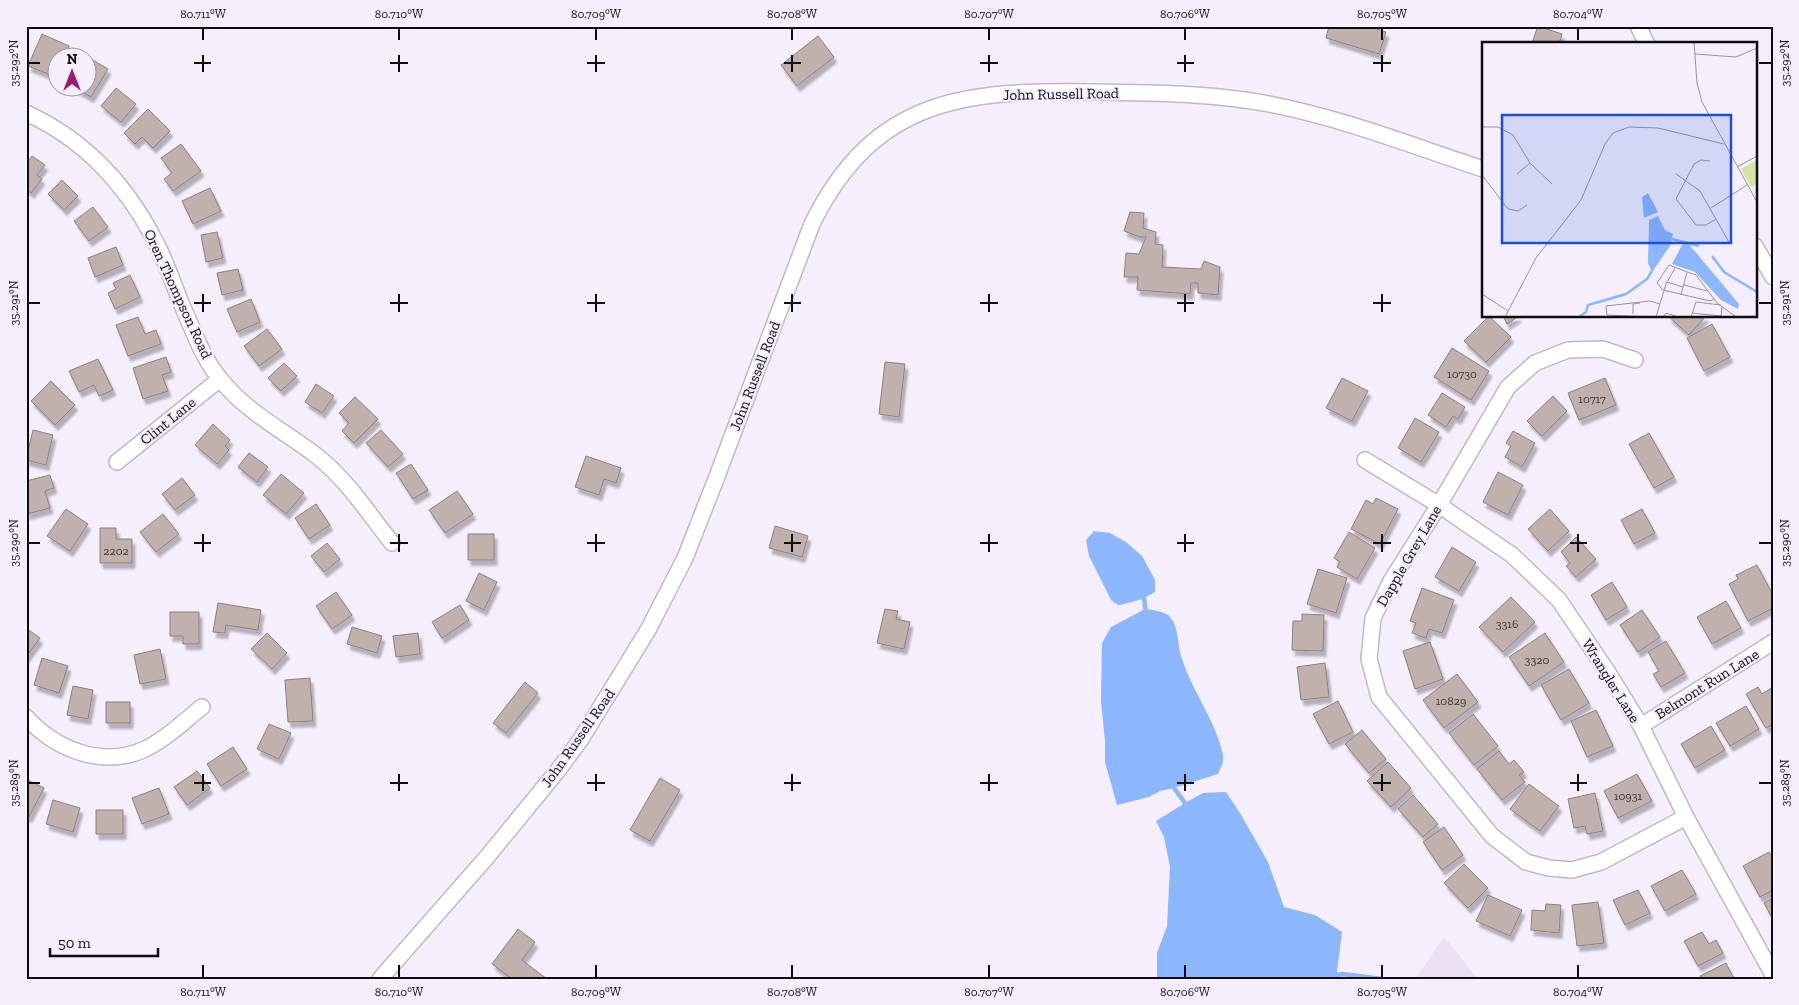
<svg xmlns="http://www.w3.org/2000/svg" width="1799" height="1005" font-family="'Zilla Slab',serif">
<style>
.built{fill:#ebe0f4}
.water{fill:#8cb6fe}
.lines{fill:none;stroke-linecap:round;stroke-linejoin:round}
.stream{stroke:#8cb6fe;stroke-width:4.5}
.building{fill:#c1b1ad;stroke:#8e7f7b;filter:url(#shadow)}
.minor-casing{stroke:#c0b9c5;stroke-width:18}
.minor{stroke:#fff;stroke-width:15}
.ticks{fill:none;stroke:#0f0c11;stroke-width:2}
.labels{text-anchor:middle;stroke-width:4.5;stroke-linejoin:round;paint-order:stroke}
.number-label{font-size:12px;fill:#3c3538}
.street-label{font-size:15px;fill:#0f0c11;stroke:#f5eefc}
.inset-river{fill:none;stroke:#8cb6fe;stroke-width:2.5}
.inset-road{fill:none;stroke:#99949e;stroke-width:1}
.view{fill:#1d4ed8;fill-opacity:0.15;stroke:#1d4ed8;stroke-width:2.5}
.inset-edge{fill:none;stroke:#0f0c11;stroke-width:2.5}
.neatline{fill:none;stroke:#0f0c11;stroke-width:2}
.ticks-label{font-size:12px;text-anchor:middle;fill:#0f0c11}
</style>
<defs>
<filter id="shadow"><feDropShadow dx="3" dy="5.5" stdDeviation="1" flood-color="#0004"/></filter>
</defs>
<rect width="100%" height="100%" fill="#f5eefc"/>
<path class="built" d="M1444,937L1478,979H1415Z"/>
<path class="water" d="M1094,531L1110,533L1126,542L1142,556L1155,580V592C1143,599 1132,603 1118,605L1111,600L1089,556L1086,540Z
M1145,609C1152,610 1162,611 1168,615C1180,626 1177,646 1182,659C1193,693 1216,721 1223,755C1224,763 1221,767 1218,774L1174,788L1160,791L1149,797L1117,805L1105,762V741L1101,701L1102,643L1111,627Z
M1226,792L1240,813L1268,862L1284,907L1315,915L1342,932L1336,979H1157V953L1167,926L1170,867L1164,837L1156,821L1185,803L1203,793Z"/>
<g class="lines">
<path class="stream" d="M1142,595L1144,598L1146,614
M1173,782L1174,788L1185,803L1184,808
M1334,971L1337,975L1343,974L1382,979"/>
</g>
<path class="building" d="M1329,26H1367L1386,32L1379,54L1326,38Z
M1538,26L1562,34L1559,44L1532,43Z
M42,34L69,46L64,58H58V73L56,77L28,66Z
M818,36L834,57L797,86L781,65Z
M81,53L108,69L91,97L74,88H88V58H79Z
M116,88L136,104L121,122L101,106Z
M148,109L170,131L153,148L142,137L135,144L124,133Z
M181,144L201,171L173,191L164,179L172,173L161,158Z
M32,156L45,165L37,175L42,179L31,193L26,189V164Z
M62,180L78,196L64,210L48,194Z
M210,188L221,211L193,224L182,201Z
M93,207L108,227L89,241L74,221Z
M1130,212L1144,213L1143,228L1156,232L1155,244L1163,245L1162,267L1201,269L1204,261L1220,267L1218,295L1198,293V283H1191L1190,294L1137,290L1138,277H1124L1126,253L1139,254L1146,237H1140L1124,231Z
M217,232L223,258L206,262L201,235Z
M116,247L123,265L95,277L88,258Z
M238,269L243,290L222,295L217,273Z
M130,275L140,297L115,309L108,293L116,289L113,283Z
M251,299L260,322L237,332L227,309Z
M1489,316L1511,337L1486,362L1464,341Z
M1503,316H1519L1507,324Z
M1668,316H1706L1689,335Z
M138,317L145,334L156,330L161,344L128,356L116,325Z
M1712,324L1730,357L1704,371L1687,338Z
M267,329L282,349L259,366L244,346Z
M1452,348L1489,371L1471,400L1434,377Z
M166,357L171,372L162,375L168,391L143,399L133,368Z
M98,359L113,390L99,396L94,385L79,392L69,371Z
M885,362L905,364L899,417L879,414Z
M284,363L297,376L281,391L268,378Z
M1342,378L1368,391L1352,421L1326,408Z
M1605,378L1616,405L1579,420L1568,393Z
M51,381L75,405L55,425L31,401Z
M316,384L334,396L322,413L305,402Z
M1442,393L1465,407L1458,419L1453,416L1446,427L1428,415Z
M1553,396L1567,411L1542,436L1527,421Z
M355,397L378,419L354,443L342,431L349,423L339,413Z
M1415,418L1439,432L1421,462L1398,448Z
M213,424L230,440L225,446L229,450L217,464L195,445Z
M33,430L53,435L46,465L26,460Z
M381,430L403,454L388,467L366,443Z
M1513,431L1535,443L1522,467L1505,457L1511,446L1506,443Z
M1649,433L1674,477L1654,488L1629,444Z
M249,453L268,467L257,482L238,467Z
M586,456L621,468L616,483L604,479L599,495L575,487Z
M411,464L428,490L413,499L396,473Z
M1498,472L1523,485L1508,515L1483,502Z
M281,474L304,493L286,514L263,495Z
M50,475L54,488L45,491L50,508L27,514L26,481Z
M182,478L195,495L175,510L162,494Z
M457,491L473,514L445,533L429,510Z
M1376,498L1398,509L1380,544L1351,529L1366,500L1373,504Z
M316,504L330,525L309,539L295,518Z
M66,509L88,524L70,551L47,536Z
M1550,509L1569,531L1548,551L1528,529Z
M1642,509L1655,533L1634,544L1621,520Z
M163,514L179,534L156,552L140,532Z
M775,526L808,536L802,557L769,548Z
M100,528H116V539H132V563H100Z
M1349,532L1375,548L1357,579L1337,567L1340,562L1334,558Z
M468,534H494V560H468Z
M1576,537L1596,559L1576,577L1566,566L1570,563L1561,552Z
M327,543L340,559L324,572L311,556Z
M1452,547L1476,562L1459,591L1435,577Z
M1757,565L1773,595V608L1748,621L1729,584L1738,579L1736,575Z
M1318,569L1347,578L1336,613L1307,604Z
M479,573L497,582L484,610L466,601Z
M1612,582L1627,607L1606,620L1591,595Z
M1422,588L1454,600L1442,633L1429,629L1426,638L1412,633L1416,623L1410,621Z
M336,592L352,615L332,629L316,606Z
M1511,597L1535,622L1503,652L1479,627Z
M1726,601L1741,628L1712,644L1697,617Z
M218,603L261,610L258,630L226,625L225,633L213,632Z
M460,605L469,620L442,638L432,622Z
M885,609L898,611L896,619L910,622L904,649L877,643Z
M1642,610L1660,637L1638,652L1620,625Z
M170,612H199V644H183V636H170Z
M1302,614L1324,615L1323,651L1292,650L1293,621H1302Z
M352,627L382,636L377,653L347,644Z
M26,628L40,638L26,657Z
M267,633L287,653L272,669L251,649Z
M418,633L420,654L396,657L393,636Z
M1545,633L1564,662L1529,686L1509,657Z
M1666,641L1685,673L1661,687L1653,674L1659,671L1648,652Z
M1430,642L1443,679L1415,689L1403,651Z
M160,649L166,679L140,684L134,655Z
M42,658L68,666L59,693L34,685Z
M1325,663L1329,697L1301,700L1297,667Z
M1569,669L1589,703L1561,720L1541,685Z
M1457,674L1478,702L1444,728L1423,700Z
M310,678L313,721L288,722L285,680Z
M525,682L538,693L506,733L493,723Z
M73,686L93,690L88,719L67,715Z
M1758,687L1762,694L1773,687V724L1766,728L1746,694Z
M1338,701L1353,732L1329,744L1313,714Z
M106,702H130V723H106Z
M1746,706L1759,729L1730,746L1716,723Z
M1596,710L1613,746L1587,757L1571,721Z
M1473,714L1498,746L1474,765L1449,733Z
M269,724L291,733L279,759L257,749Z
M1711,726L1725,750L1695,768L1681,744Z
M1362,730L1386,759L1369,773L1345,744Z
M233,747L247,769L221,786L207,764Z
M1499,751L1509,764L1514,760L1524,772L1519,775L1525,782L1502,800L1477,769Z
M1388,762L1411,788L1391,807L1367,781Z
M197,771L210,788L187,805L174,787Z
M1637,774L1652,801L1618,818L1604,791Z
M660,778L680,790L650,841L630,830Z
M26,779L44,788L29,817L26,816Z
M1529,784L1559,806L1540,831L1510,809Z
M159,788L169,814L142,824L132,798Z
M1595,793L1603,831L1587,834L1585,826L1574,828L1568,799Z
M1413,795L1438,824L1423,837L1398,809Z
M53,800L80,808L73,832L46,824Z
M96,810H123V834H96Z
M1444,827L1463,855L1442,870L1423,842Z
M1769,852L1773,858V890L1760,897L1743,866Z
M1464,864L1488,888L1468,908L1444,883Z
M1682,870L1696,894L1665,911L1651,886Z
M1638,890L1650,913L1625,925L1613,900Z
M1488,895L1522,910L1510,936L1476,921Z
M1773,898V915L1771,916L1764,903Z
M1598,902L1604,943L1577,946L1572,905Z
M1546,904L1561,905L1559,933L1531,930L1532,910L1545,911Z
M518,929L535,942L522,960L547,979H512L492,964Z
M1702,932L1709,944L1716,940L1723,953L1698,966L1684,941Z
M1726,963L1734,979H1701L1700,976Z"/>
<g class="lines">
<defs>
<path id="minor" d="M1638,26L1647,44
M26,113C82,138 125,183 153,237C165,258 172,281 181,303C193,329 202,358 221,380C247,413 285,431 318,457C347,480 369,514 392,543
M1755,246L1773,277
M1635,360L1603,349L1568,350L1535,363L1508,387L1439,505L1391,581L1373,618L1369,659L1379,697L1492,836L1526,862L1549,868L1572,870L1601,862L1686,817
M1365,460L1439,505L1512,555L1559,600L1607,671L1641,726L1686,817L1773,975
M117,462L220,379
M26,717C55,749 101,768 143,750C165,740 183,722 202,707
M1641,726L1773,642
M380,979L487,857L559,769L581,739L648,630L685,558L716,479L812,224C875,96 967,90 1096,92C1153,93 1213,93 1269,104C1342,118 1413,146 1483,169"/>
</defs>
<use href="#minor" class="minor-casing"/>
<use href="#minor" class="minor"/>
</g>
<path class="ticks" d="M203,28V40M399,28V40M596,28V40M792,28V40M989,28V40M1185,28V40M1382,28V40M1578,28V40M203,55V72M399,55V72M596,55V72M792,55V72M989,55V72M1185,55V72M1382,55V72M28,63H40M194,63H211M390,63H408M587,63H605M784,63H801M980,63H998M1177,63H1194M1373,63H1391M1759,63H1772M203,294V312M399,294V312M596,294V312M792,294V312M989,294V312M1185,294V312M1382,294V312M28,303H40M194,303H211M390,303H408M587,303H605M784,303H801M980,303H998M1177,303H1194M1373,303H1391M1759,303H1772M203,534V552M399,534V552M596,534V552M792,534V552M989,534V552M1185,534V552M1382,534V552M1578,534V552M28,543H40M194,543H211M390,543H408M587,543H605M784,543H801M980,543H998M1177,543H1194M1373,543H1391M1570,543H1587M1759,543H1772M203,774V791M399,774V791M596,774V791M792,774V791M989,774V791M1185,774V791M1382,774V791M1578,774V791M28,783H40M194,783H211M390,783H408M587,783H605M784,783H801M980,783H998M1177,783H1194M1373,783H1391M1570,783H1587M1759,783H1772M203,965V978M399,965V978M596,965V978M792,965V978M989,965V978M1185,965V978M1382,965V978M1578,965V978"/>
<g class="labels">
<g class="number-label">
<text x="1462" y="378">10730</text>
<text x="1592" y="403">10717</text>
<text x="116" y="555">2202</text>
<text x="1507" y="628">3316</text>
<text x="1537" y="664">3320</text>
<text x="1451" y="705">10829</text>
<text x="1628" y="800">10931</text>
</g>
<g class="street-label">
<text transform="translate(1061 94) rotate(-1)" y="5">John Russell Road</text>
<text transform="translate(178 294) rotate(65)" y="5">Oren Thompson Road</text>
<text transform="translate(755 376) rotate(-69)" y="5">John Russell Road</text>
<text transform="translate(168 421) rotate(-39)" y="5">Clint Lane</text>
<text transform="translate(1409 556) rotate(-60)" y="5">Dapple Grey Lane</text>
<text transform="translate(1611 681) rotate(58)" y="5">Wrangler Lane</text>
<text transform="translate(1707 684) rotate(-32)" y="5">Belmont Run Lane</text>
<text transform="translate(578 738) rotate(-55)" y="5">John Russell Road</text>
</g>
</g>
<g transform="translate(1482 42)">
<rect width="275" height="275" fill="#f5eefc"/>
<path d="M275,118V142L269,145L259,127Z" fill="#d4e59c"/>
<path d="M166,151L176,170L162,176L160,155ZM176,174L183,188L191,192L188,204L170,230L166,221L167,178ZM206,201L257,262L256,267L239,258L213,230L190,222L200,203Z" fill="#8cb6fe"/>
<path class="inset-river" d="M190,197L217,204M230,214L242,230L275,250M97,275L104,270L106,263L144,252L165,237L170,229"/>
<path class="inset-road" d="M212,0L215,41L220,60L275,160M213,12L254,15L275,6M0,85H16L31,93L48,121L70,142M228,119L219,118L212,122L194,157L214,183H224L234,177M255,125L275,114M35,132L48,121M194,132L218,149L248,202M0,133L26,167L36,169L45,163M229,166L265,143M185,240L201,245M202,243L225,249M0,252L26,269M199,253L205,230M233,257L228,259L181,248L175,241L187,223L208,231L214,233L235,261L254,275M210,271L239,274L240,264M151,272V262L158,261M125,273L124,264L168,259L178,262M125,273L166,275M23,275L54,216L99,158L123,102L131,91L147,85L176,86L242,102M174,275L184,242L193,226M181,275L184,271L196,275M209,275L214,260L239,263"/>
<path class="view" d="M20,73H249V201H20Z"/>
<rect width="275" height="275" class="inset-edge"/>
</g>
<rect width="1799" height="1005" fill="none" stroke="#f5eefc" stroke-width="55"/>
<g transform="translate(72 72)"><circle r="24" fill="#f5eefc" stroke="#99949e"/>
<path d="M0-4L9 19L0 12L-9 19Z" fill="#9a1c73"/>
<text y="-8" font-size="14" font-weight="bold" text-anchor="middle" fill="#0f0c11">N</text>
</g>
<path d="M50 948v8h108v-8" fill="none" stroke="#0f0c11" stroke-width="2.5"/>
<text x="58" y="948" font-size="15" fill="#0f0c11" stroke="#f5eefc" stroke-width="4" paint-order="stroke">50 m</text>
<rect x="28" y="28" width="1744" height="950" class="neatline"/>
<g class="ticks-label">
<text x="203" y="18">80.711°W</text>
<text x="399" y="18">80.710°W</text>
<text x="596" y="18">80.709°W</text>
<text x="792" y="18">80.708°W</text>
<text x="989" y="18">80.707°W</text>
<text x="1185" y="18">80.706°W</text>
<text x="1382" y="18">80.705°W</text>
<text x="1578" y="18">80.704°W</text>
<text transform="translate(14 63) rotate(-90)" y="4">35.292°N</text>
<text transform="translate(1785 63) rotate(-90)" y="4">35.292°N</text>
<text transform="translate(14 303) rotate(-90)" y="4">35.291°N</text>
<text transform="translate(1785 303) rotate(-90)" y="4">35.291°N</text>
<text transform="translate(14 543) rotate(-90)" y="4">35.290°N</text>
<text transform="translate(1785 543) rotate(-90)" y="4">35.290°N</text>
<text transform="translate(14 783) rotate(-90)" y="4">35.289°N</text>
<text transform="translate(1785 783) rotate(-90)" y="4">35.289°N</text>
<text x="203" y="996">80.711°W</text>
<text x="399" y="996">80.710°W</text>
<text x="596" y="996">80.709°W</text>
<text x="792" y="996">80.708°W</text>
<text x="989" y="996">80.707°W</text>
<text x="1185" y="996">80.706°W</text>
<text x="1382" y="996">80.705°W</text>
<text x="1578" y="996">80.704°W</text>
</g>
</svg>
